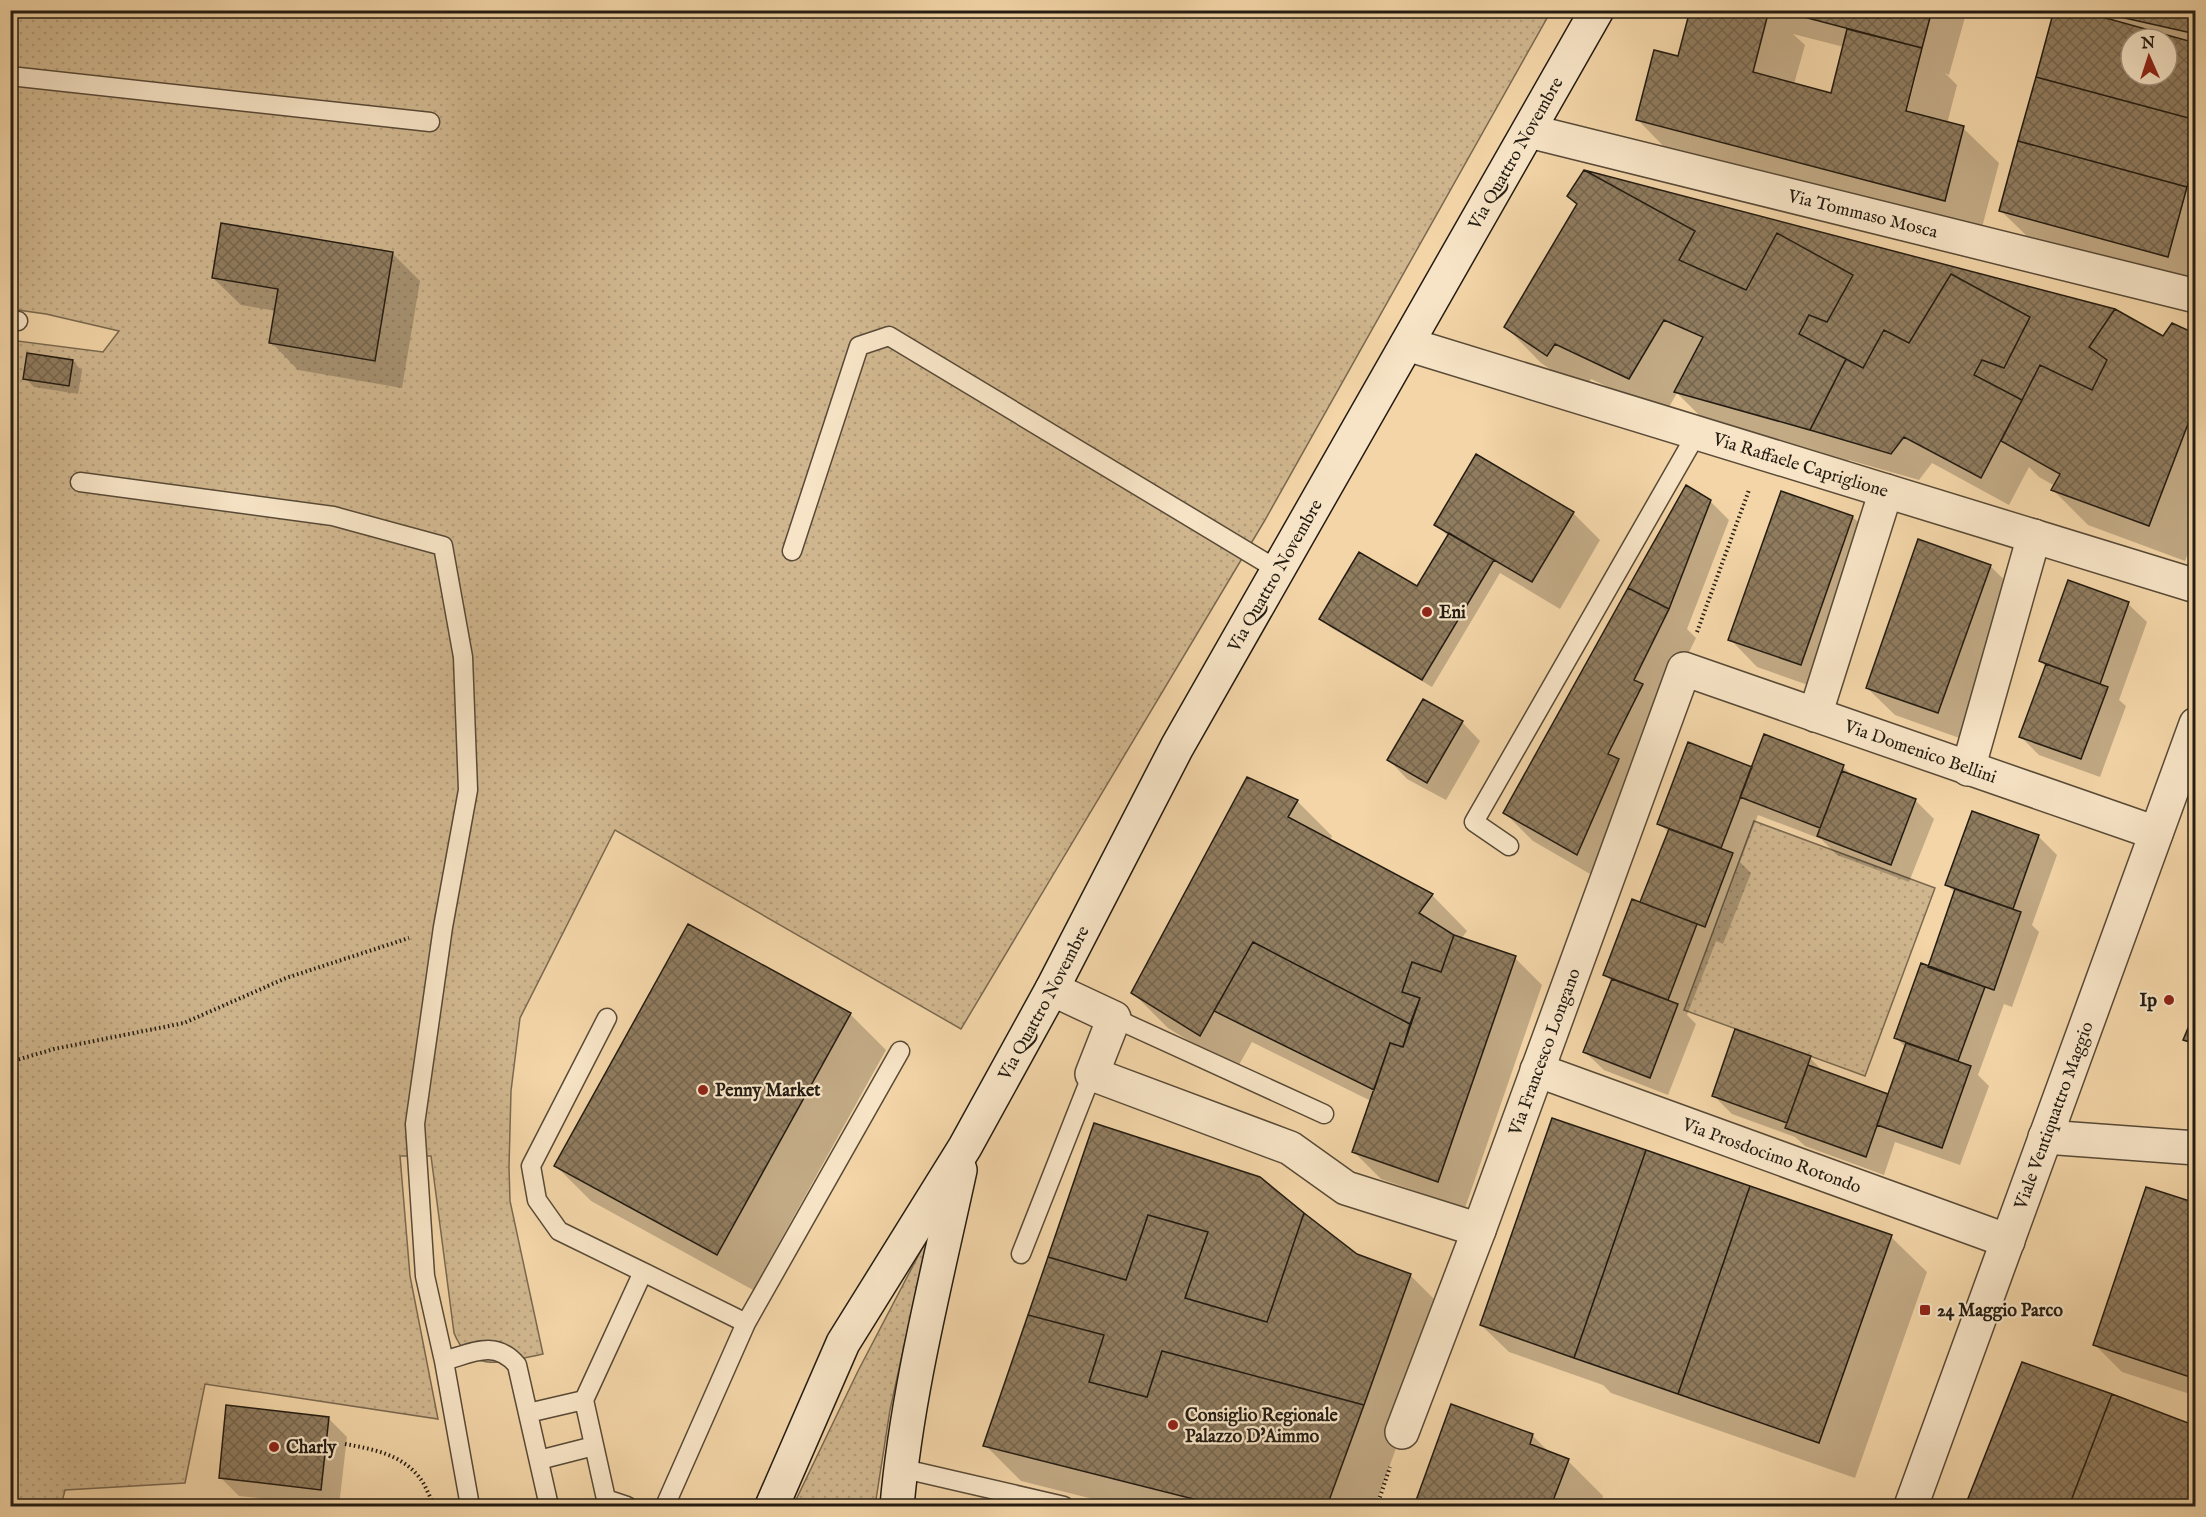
<svg xmlns="http://www.w3.org/2000/svg" width="2206" height="1517" font-family="'IM FELL English',serif">
<style>
.grass{fill:url(#grass-dots);stroke:#7a6950;stroke-width:1.5}
.shadow{fill:#0003;fill-rule:evenodd}
.building{fill:url(#building-cross-hatch);stroke:#241c12;stroke-width:1.5;fill-rule:evenodd}
.lines{fill:none;stroke-linecap:round;stroke-linejoin:round}
.lane-casing{stroke:#584a37;stroke-width:21}
.street-casing{stroke:#584a37;stroke-width:36}
.secondary-casing{stroke:#241c12;stroke-width:36}
.path{stroke:#241c12;stroke-width:4;stroke-dasharray:1.5 3;stroke-linecap:butt}
.lane{stroke:#f7e4c6;stroke-width:18}
.street{stroke:#f7e4c6;stroke-width:33}
.secondary{stroke:#f7e4c6;stroke-width:33}
.poi-dot{fill:#8f2418;stroke:#f7e4c6;stroke-width:2}
.labels{text-anchor:middle;stroke-width:4.5;stroke-linejoin:round;paint-order:stroke}
.street-label{font-size:18px;fill:#241c12;stroke:#f7e4c6}
.poi-label{font-size:18px;font-weight:bold;fill:#241c12;stroke:#f7e4c6;text-anchor:start}
</style>
<defs>
<pattern id="grass-dots" width="8" height="8" patternUnits="userSpaceOnUse" patternTransform="scale(1.5)"><rect width="8" height="8" fill="#d0b68e"/><path d="M2 2h.1M6 6h.1" fill="none" stroke="#b29c79" stroke-width="1.8" stroke-linecap="round"/></pattern>
<pattern id="building-cross-hatch" width="8" height="8" patternUnits="userSpaceOnUse" patternTransform="scale(1.5)"><rect width="8" height="8" fill="#907c5f"/><path d="M0 0l8 8M0 8l8-8" fill="none" stroke="#75654d"/></pattern>
</defs>
<rect width="100%" height="100%" fill="#f3d5a7"/>
<filter id="stains"><feTurbulence type="fractalNoise" baseFrequency=".00333" numOctaves="4"/><feColorMatrix values="0 0 0 0 .2 0 0 0 0 .09 0 0 0 0 .02 0 0 0 .5 -.17"/></filter>
<radialGradient id="worn" r=".72"><stop offset=".6" stop-color="#630" stop-opacity="0"/><stop offset="1" stop-color="#630" stop-opacity=".3"/></radialGradient>
<path class="grass" d="M11,11H1551L1265,520L961,1029L615,830L520,1018L511,1091L509,1167L510,1201L543,1354C508,1361 471,1376 454,1333L431,1156H400L410,1276L438,1419L205,1384L185,1483L65,1490L61,1506H10V340L103,352L119,331L46,314L11,309Z
M1754,821L1935,888L1865,1076L1684,1010Z
M928,1237L890,1410L875,1506H793L858,1371Z"/>
<path class="shadow" d="M1691,10H1967L1949,75L1945,73L1957,85L1947,124L1963,128L1999,163L1980,235L1673,156L1638,120L1679,57ZM1793,34L1844,47L1832,94L1794,84L1805,45ZM1914,72H1917L1905,119L1902,118Z
M2086,10H2196V283L2029,238L2001,211L2095,16ZM2131,39H2167V75H2131Z
M1578,205L2164,338L2196,336V532L2185,561L2088,525L2053,490L2055,486L2039,477L2029,467L2009,505L1932,463L1919,480L1849,460L1846,465L1711,427L1677,393L1665,414L1591,379L1583,391L1541,363L1506,327Z
M393,254L420,281L402,388L298,370L271,342L276,311L241,305L213,278Z
M73,361L82,371L78,394L34,387L25,378Z
M1782,493L1853,517L1880,545L1828,692L1757,667L1730,639Z
M1710,501L1729,520L1687,629L1696,638L1662,706L1604,882L1533,841L1505,813Z
M1573,513L1600,540L1560,609L1500,573L1432,687L1330,627L1321,619L1418,588L1448,536L1436,524Z
M1990,566L2018,593L1965,740L1895,715L1867,688Z
M2069,582L2128,604L2147,622L2119,700L2126,706L2100,777L2039,755L2021,737L2046,667L2040,661Z
M1462,722L1480,741L1446,800L1407,779L1389,760Z
M1843,767L1854,777L1916,801L1934,819L1909,882L1837,855L1821,839L1758,815L1740,862L1751,873L1723,944L1716,941L1687,1015L1696,1024L1668,1095L1604,1070L1585,1052L1612,982L1605,975L1641,904L1669,833L1659,823L1753,768Z
M1297,801L1332,836L1330,841L1432,895L1467,931L1461,939L1515,958L1542,985L1465,1208L1381,1179L1354,1152L1371,1101L1252,1042L1236,1070L1168,1028L1133,993Z
M1973,813L2039,837L2057,855L2032,925L2039,932L2012,1007L2004,1004L1978,1075L1989,1086L1960,1165L1895,1142L1884,1175L1805,1146L1795,1137L1732,1114L1714,1096L1810,1058L1825,1073L1889,1096L1906,1048L1896,1038L1929,969L1955,893L1947,885Z
M2196,1013V1050L2185,1039Z
M850,1014L886,1050L753,1290L591,1201L556,1166Z
M2196,1205V1396L2122,1372L2094,1344Z
M1891,1237L1927,1272L1855,1478L1611,1393L1603,1385L1509,1352L1481,1325Z
M1356,1256L1410,1275L1446,1311L1375,1506H1121L1021,1481L985,1445Z
M2022,1364L2196,1427V1506H1966Z
M1452,1406L1533,1436L1551,1454L1568,1461L1603,1496L1600,1506H1415Z
M328,1418L347,1437L339,1506L239,1496L220,1477Z"/>
<path class="building" d="M1690,10H1769L1753,72L1831,93L1847,29L1922,48L1906,111L1964,126L1945,201L1636,120L1654,50L1678,56Z
M1777,10H1932L1922,48Z
M2054,10H2077L2196,43V120L2036,77ZM2131,39H2167V75H2131Z
M2110,10H2196V34L2107,14Z
M2036,77L2196,120V158L2187,187L2018,141Z
M2018,141L2187,187L2168,257L1999,211Z
M1584,170L1695,231L1679,260L1746,290L1777,233L1853,275L1827,322L1809,315L1799,334L1846,359L1810,430L1674,392L1703,337L1664,320L1629,379L1555,344L1547,356L1504,327L1577,204L1567,196Z
M1584,170L2115,309L2089,347L2107,360L2092,390L2040,365L2022,400L1974,375L1982,360L2004,368L2030,317L1951,274L1909,343L1884,330L1863,368L1799,334L1809,315L1827,322L1853,275L1777,233L1746,290L1679,260L1695,231Z
M221,223L393,252L375,361L269,343L278,289L212,278Z
M1951,274L2030,317L2004,368L1982,360L1974,375L2022,400L1981,478L1904,437L1891,454L1810,430L1846,359L1863,368L1884,330L1909,343Z
M2115,309L2163,336L2172,323L2196,334V403L2149,526L2051,490L2060,474L2001,441L2040,365L2092,390L2107,360L2089,347Z
M27,353L73,360L69,386L23,379Z
M1476,454L1574,512L1532,582L1434,525Z
M1686,485L1711,500L1669,609L1628,588Z
M1781,491L1853,516L1801,665L1728,640Z
M1449,533L1494,560L1422,680L1319,619L1359,552L1417,586Z
M1918,539L1991,565L1938,713L1866,688Z
M2068,580L2129,602L2100,684L2039,661Z
M1628,588L1669,609L1634,680L1643,684L1608,754L1619,759L1577,855L1503,813Z
M2046,664L2108,687L2081,759L2019,737Z
M1423,699L1463,721L1427,783L1387,760Z
M1764,734L1844,765L1820,828L1740,797Z
M1688,742L1752,767L1721,848L1657,824Z
M1842,771L1916,799L1891,865L1817,836Z
M1247,777L1298,800L1288,817L1433,894L1419,913L1454,935L1441,972L1412,962L1402,992L1420,998L1410,1024L1253,942L1200,1036L1131,993Z
M1972,811L2039,835L2013,909L1945,885Z
M1669,829L1733,853L1705,927L1640,902Z
M1955,889L2021,912L1994,990L1928,967Z
M1632,899L1697,924L1668,1000L1603,975Z
M688,924L851,1013L717,1255L554,1166Z
M1454,935L1516,956L1438,1182L1352,1152L1390,1043L1403,1047L1420,998L1402,992L1412,962L1441,972Z
M1253,942L1410,1024L1403,1047L1390,1043L1374,1090L1214,1011Z
M1921,963L1985,987L1958,1061L1894,1038Z
M1612,979L1678,1004L1650,1078L1583,1052Z
M2196,1009V1044L2183,1040Z
M1735,1029L1811,1056L1787,1123L1712,1096Z
M1906,1043L1971,1066L1942,1148L1877,1125Z
M1808,1065L1888,1094L1866,1157L1785,1128Z
M1552,1118L1646,1150L1574,1358L1480,1325Z
M1094,1123L1260,1177L1304,1213L1267,1322L1185,1298L1208,1232L1148,1215L1126,1280L1048,1257Z
M1646,1150L1750,1186L1678,1394L1574,1358Z
M1750,1186L1892,1235L1819,1443L1678,1394Z
M2146,1187L2196,1203V1379L2093,1345Z
M1304,1213L1357,1254L1411,1274L1364,1405L1162,1351L1147,1397L1089,1382L1104,1335L1028,1315L1048,1257L1126,1280L1148,1215L1208,1232L1185,1298L1267,1322Z
M1028,1315L1104,1335L1089,1382L1147,1397L1162,1351L1364,1405L1327,1506H1221L983,1446Z
M2022,1362L2112,1394L2069,1506H1965Z
M2112,1394L2196,1426V1506H2069Z
M1451,1404L1533,1434L1530,1444L1569,1459L1551,1506H1514L1510,1505L1509,1506H1414Z
M226,1405L329,1417L321,1490L219,1478Z"/>
<g class="lines">
<defs>
<path id="lane" d="M10,76L430,122
M10,320L18,321
M80,482L333,516L443,546L463,657L468,790L443,927L415,1124L425,1276L444,1361L470,1506
M792,551L859,346L889,336L1278,570
M1509,846L1474,822L1697,433
M607,1018L531,1166L537,1200L559,1231L643,1272L584,1400L606,1499L627,1506
M1114,1018L1324,1114
M1021,1254L1092,1074
M643,1272L746,1323
M444,1361C472,1353 495,1339 517,1365L549,1506
M528,1413L584,1400
M539,1460L594,1446
M900,1468L1064,1506
M665,1506L746,1323L900,1051"/>
<g id="street">
<path id="s1" d="M1529,131L2196,296"/>
<path id="s2" d="M1407,344L2196,586"/>
<path d="M1815,715L1886,491"/>
<path d="M1968,769L2034,536"/>
<path d="M1052,989L1114,1018L1092,1074L1290,1148L1346,1188L1479,1230"/>
<path id="s3" d="M1537,1070L2008,1241"/>
<path d="M2045,1137L2196,1148"/>
<path id="s4" d="M1402,1432L1479,1230L1684,669L2156,833"/>
<path id="s5" d="M1911,1506L2196,724"/>
</g>
<g id="secondary">
<path id="s6" d="M772,1506L843,1343L965,1147L1052,989L1177,747L1597,10"/>
<path d="M897,1506C907,1393 936,1281 960,1170"/>
</g>
</defs>
<use href="#lane" class="lane-casing"/>
<use href="#street" class="street-casing"/>
<use href="#secondary" class="secondary-casing"/>
<path class="path" d="M1697,632L1749,490
M10,1062L54,1049L184,1023L286,978L409,938
M345,1444C372,1449 401,1454 419,1477C426,1485 429,1497 435,1506
M1377,1506L1390,1467"/>
<use href="#lane" class="lane"/>
<use href="#street" class="street"/>
<use href="#secondary" class="secondary"/>
</g>
<g class="poi-dot">
<circle cx="1427" cy="612" r="6"/>
<circle cx="2169" cy="1000" r="6"/>
<circle cx="703" cy="1090" r="6"/>
<rect x="1919" y="1304" width="12" height="12" rx="3"/>
<circle cx="1173" cy="1425" r="6"/>
<circle cx="274" cy="1447" r="6"/>
</g>
<g class="labels">
<g class="street-label">
<text dy="6" stroke="none"><textPath href="#s6" startOffset="1545">Via Quattro Novembre</textPath></text>
<text dy="6" stroke="none"><textPath href="#s1" startOffset="344">Via Tommaso Mosca</textPath></text>
<text dy="6" stroke="none"><textPath href="#s2" startOffset="412">Via Raffaele Capriglione</textPath></text>
<text dy="6" stroke="none"><textPath href="#s6" startOffset="1059">Via Quattro Novembre</textPath></text>
<text dy="6" stroke="none"><textPath href="#s4" startOffset="1064">Via Domenico Bellini</textPath></text>
<text dy="6" stroke="none"><textPath href="#s6" startOffset="573">Via Quattro Novembre</textPath></text>
<text dy="6" stroke="none"><textPath href="#s4" startOffset="406">Via Francesco Longano</textPath></text>
<text dy="6" stroke="none"><textPath href="#s5" startOffset="416">Viale Ventiquattro Maggio</textPath></text>
<text dy="6" stroke="none"><textPath href="#s3" startOffset="250">Via Prosdocimo Rotondo</textPath></text>
</g>
<g class="poi-label">
<text x="1439" y="618">Eni</text>
<text x="2157" y="1006" text-anchor="end">Ip</text>
<text x="715" y="1096">Penny Market</text>
<text x="1937" y="1316">24 Maggio Parco</text>
<text x="1185" y="1421">Consiglio Regionale<tspan x="1185" dy="21">Palazzo D'Aimmo</tspan></text>
<text x="286" y="1453">Charly</text>
</g>
</g>
<rect width="2206" height="1517" fill="none" stroke="#f3d5a7" stroke-width="36"/>
<rect x="12" y="12" width="2182" height="1493" fill="none" stroke="#241c12" stroke-width="3"/>
<rect x="18" y="18" width="2170" height="1481" fill="none" stroke="#241c12" stroke-width="1.5"/>
<g transform="translate(2149 57) rotate(357)"><circle r="28" fill="#f7e4c6" stroke="#a3947e" stroke-width="1.5"/>
<path d="M0-4.5L10 22L0 15L-10 22Z" fill="#8f2418"/>
<text y="-9" font-size="16" font-weight="bold" text-anchor="middle" fill="#241c12">N</text>
</g>
<rect width="100%" height="100%" filter="url(#stains)"/>
<rect width="100%" height="100%" fill="url(#worn)"/>
</svg>
